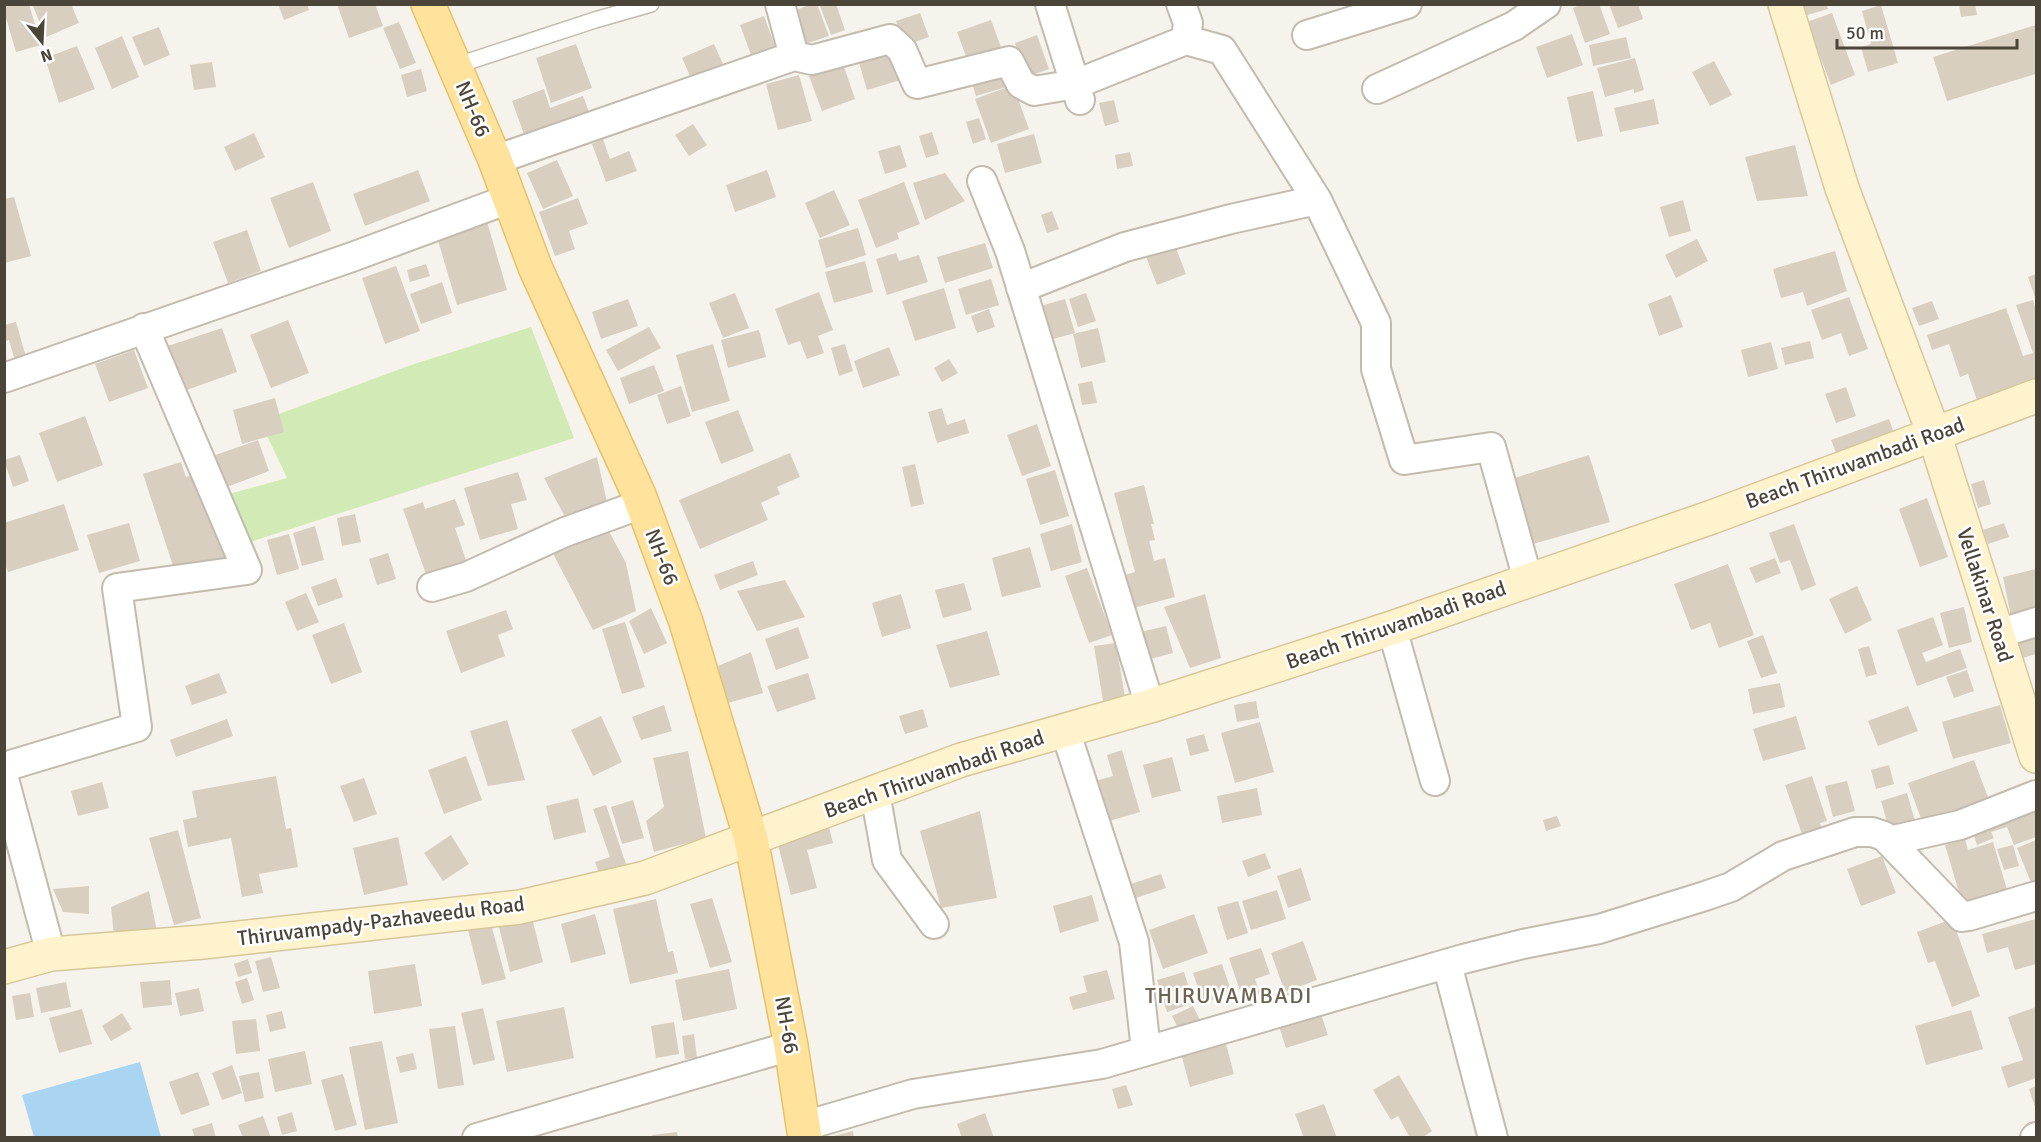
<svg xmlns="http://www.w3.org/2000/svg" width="2041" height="1142" font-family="Signika,sans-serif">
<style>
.green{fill:#d2eab5}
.water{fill:#a9d4f2}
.building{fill:#d8cfc1}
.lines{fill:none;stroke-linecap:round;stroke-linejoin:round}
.service-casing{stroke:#c2bbae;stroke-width:18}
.minor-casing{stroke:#c2bbae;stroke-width:32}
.secondary-casing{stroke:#d6c79b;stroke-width:36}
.primary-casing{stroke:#e6c16a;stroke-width:36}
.service{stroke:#fff;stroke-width:15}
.minor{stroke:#fff;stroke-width:28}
.secondary{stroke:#fff3cd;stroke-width:33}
.primary{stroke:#ffe39c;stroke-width:33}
.labels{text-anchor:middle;stroke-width:5;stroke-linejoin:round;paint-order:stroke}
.street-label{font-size:21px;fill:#4b4439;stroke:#fff}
.neighbourhood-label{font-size:22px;letter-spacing:1.5px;fill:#6e6250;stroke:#fff}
</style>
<rect width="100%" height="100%" fill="#f6f3ec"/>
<path class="green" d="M531,327L574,438L244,544L222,496L287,478L260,421L411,365Z"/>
<path class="water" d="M140,1062L161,1137H34L22,1095Z"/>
<path class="building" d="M4,4H29L41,45L16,52L4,11Z
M32,4H71L79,23L46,37Z
M278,4H307L309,10L284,20Z
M337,4H375L383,26L349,38Z
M812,4H817L829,36L797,47L785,14Z
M826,4H836L845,30L831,35L820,6Z
M1582,4H1599L1610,34L1585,43L1573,8Z
M1609,4H1638L1643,19L1618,28Z
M1801,4H1826L1828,9L1804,16Z
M1959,4H1975L1977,15L1961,17Z
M1881,5L1898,63L1868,72L1861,47L1871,44L1862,11Z
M920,13L929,37L904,46L896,21Z
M1832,13L1855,75L1831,85L1807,22Z
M764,16L778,54L754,63L740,25Z
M991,20L1005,58L971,70L957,32Z
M399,22L416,63L400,69L383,28Z
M2036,25V74L1947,101L1933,57Z
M159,27L170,55L144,66L132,37Z
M1572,34L1583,65L1547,78L1536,47Z
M1037,35L1049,69L1027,77L1015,43Z
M122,36L139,77L112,89L95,48Z
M1626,37L1631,58L1593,66L1589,45Z
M576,44L592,88L551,103L536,58Z
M714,44L723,64L691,78L682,58Z
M894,45L904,79L867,90L857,56Z
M77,46L95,89L59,103L45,58Z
M1635,58L1644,90L1634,93V89L1605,97L1597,68Z
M1714,61L1732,95L1710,106L1692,72Z
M212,62L216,87L194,90L190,65Z
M843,64L855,99L822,111L809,76Z
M1004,64L1010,86L976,96L969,74Z
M421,69L427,91L407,97L401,75Z
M799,75L812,121L778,130L766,84Z
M1013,85L1029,129L991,143L975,99Z
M544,89L550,108L583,96L594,125L529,148L512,101Z
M1593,91L1603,136L1577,142L1567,97Z
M1654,99L1659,124L1620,132L1614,108Z
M1114,100L1119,122L1105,126L1099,103Z
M979,118L986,139L973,144L966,122Z
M693,124L707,145L689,156L675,135Z
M932,132L939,154L926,158L919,136Z
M254,133L265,157L235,171L224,147Z
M1034,134L1042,163L1005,173L997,144Z
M603,139L610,159L629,151L637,171L606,182L592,144Z
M900,145L907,167L885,174L878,151Z
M1795,145L1808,196L1757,201L1745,157Z
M1130,152L1133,166L1117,169L1115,155Z
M557,160L573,196L543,209L527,173Z
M418,170L430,201L365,226L353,194Z
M767,170L776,197L735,212L726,185Z
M945,173L965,201L925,220L913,183Z
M313,182L331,231L289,248L270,198Z
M904,182L920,224L897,233L899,239L876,248L858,200Z
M834,190L850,225L820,238L805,203Z
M14,197L31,256L4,263V199Z
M578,198L588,224L569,231L575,249L555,256L539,212Z
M1683,200L1691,231L1669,237L1660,207Z
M1052,211L1059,229L1047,233L1041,215Z
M487,222L507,290L457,305L437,237Z
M858,228L866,255L826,268L818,240Z
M247,230L261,271L228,283L213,242Z
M1172,238L1186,274L1157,285L1143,249Z
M1697,239L1708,261L1676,278L1665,255Z
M985,243L993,268L945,283L937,257Z
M1835,251L1847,291L1807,306L1803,292L1781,298L1773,269Z
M896,253L899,261L919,255L928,282L887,295L876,259Z
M865,261L873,292L834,303L825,272Z
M426,264L430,276L410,282L407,270Z
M396,266L420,331L385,344L362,278Z
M2036,274V300L2028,277Z
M991,279L999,305L966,315L958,289Z
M442,282L452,313L421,324L410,294Z
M944,288L956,328L915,341L902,301Z
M819,292L833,330L818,336L824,353L807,359L800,341L788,345L775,309Z
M735,293L749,328L723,338L709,303Z
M1086,293L1096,321L1078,327L1069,299Z
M1671,295L1683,327L1659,336L1648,304Z
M1849,297L1868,349L1849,356L1841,333L1822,340L1811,310Z
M628,299L638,326L601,339L592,312Z
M1065,299L1075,333L1046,341L1037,307Z
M2033,300L2036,311V383L1978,403L1968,374L1960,377L1949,344L1932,350L1927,335L2006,308L2023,356L2033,353L2016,305Z
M1932,301L1939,319L1919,326L1912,308Z
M989,309L995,327L977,333L971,316Z
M288,320L309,373L271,388L250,335Z
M16,322L26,357L15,361L9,340L4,342V325Z
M649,327L661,348L618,371L606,350Z
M222,328L237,372L181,392L165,347Z
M1098,328L1106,362L1081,368L1073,334Z
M759,330L766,357L728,368L721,340Z
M1810,341L1814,358L1785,365L1781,348Z
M1771,342L1778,369L1748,377L1741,350Z
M713,344L730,401L692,412L676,355Z
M845,344L853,371L839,376L831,348Z
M889,347L900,375L863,388L854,361Z
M134,350L148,388L109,402L95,364Z
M949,359L958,373L942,382L934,368Z
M654,365L664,391L629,404L620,378Z
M1092,381L1097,403L1082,405L1078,384Z
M681,386L691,416L667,424L657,395Z
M1846,387L1856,416L1836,423L1825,394Z
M275,398L284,432L242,444L233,410Z
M942,408L947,425L965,419L969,433L937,443L928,412Z
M738,410L754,451L721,464L705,422Z
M85,416L103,465L57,482L39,433Z
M1889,419L1897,442L1840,463L1831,440Z
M1037,424L1051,466L1022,476L1007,435Z
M258,440L269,471L219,490L207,458Z
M790,453L800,477L777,487L780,494L761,503L768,520L700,549L679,500Z
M20,455L29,481L13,487L4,460Z
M1589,455L1610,522L1533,544L1511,479Z
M597,457L607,502L564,515L544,478Z
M181,462L186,477L201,472L228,557L176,575L143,474Z
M915,464L924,504L911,507L902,467Z
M1055,470L1069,516L1040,525L1026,479Z
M518,472L527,500L511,504L518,529L480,540L464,488Z
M1984,480L1991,504L1978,508L1971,484Z
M1144,485L1154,524H1151L1155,540L1149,541L1154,561L1165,558L1175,597L1130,609L1121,576L1135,572L1114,493Z
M1927,498L1948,557L1920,567L1899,509Z
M455,499L465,525L455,528L468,566L428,580L403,509L423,502L425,509Z
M64,504L79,550L8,572L4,562V523Z
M355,514L361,542L342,546L337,518Z
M129,523L140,561L99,573L87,535Z
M2004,523L2009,537L1988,544L1983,530Z
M605,524L626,563L636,611L593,630L549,546Z
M1072,524L1082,562L1051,571L1040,534Z
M1794,524L1816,585L1801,591L1790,560L1780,563L1769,533Z
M315,526L324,560L302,566L293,533Z
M289,534L299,569L277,575L267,540Z
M1030,547L1041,587L1002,597L992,558Z
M388,553L396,579L377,585L369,559Z
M1775,558L1781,573L1756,583L1749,568Z
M753,561L758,575L720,590L714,575Z
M1728,564L1754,635L1719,648L1710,623L1691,630L1674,584Z
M1087,568L1112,635L1089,643L1065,576Z
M2036,569V611L2011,617L2003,577Z
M336,578L343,597L318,606L311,587Z
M785,580L805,617L757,631L737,591Z
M964,583L972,610L943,618L935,590Z
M1857,586L1872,620L1845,634L1829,599Z
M306,593L319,622L297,631L285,602Z
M901,594L911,628L882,637L872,603Z
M1205,594L1221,658L1190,668L1164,607Z
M1964,607L1972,642L1949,648L1940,613Z
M651,608L667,643L644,654L629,621Z
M506,610L513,629L498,635L505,656L461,673L446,631Z
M1933,617L1943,645L1922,653L1926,662L1960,649L1967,668L1917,686L1897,630Z
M625,622L645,687L622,694L602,629Z
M344,623L362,672L331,684L312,635Z
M1166,626L1173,653L1143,661L1136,633Z
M798,627L809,658L776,670L765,639Z
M987,631L1000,675L950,688L936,645Z
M1763,635L1777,673L1761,678L1747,641Z
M2036,636V654L2023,658L2017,638Z
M1116,643L1125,697L1103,701L1094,646Z
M1869,646L1877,674L1866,677L1858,649Z
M751,652L763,693L728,703L718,666Z
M1967,670L1974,691L1954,698L1946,677Z
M219,673L227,693L192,705L185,686Z
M808,673L816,699L777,712L767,686Z
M1780,683L1785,707L1753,714L1748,689Z
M1256,701L1259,718L1237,722L1234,705Z
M664,705L672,731L641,740L632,717Z
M2000,705L2011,743L1953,759L1942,722Z
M1908,706L1918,731L1878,746L1868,721Z
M923,709L928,727L905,734L899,716Z
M601,716L622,762L593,776L571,730Z
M1796,716L1806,749L1763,761L1753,729Z
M227,719L233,736L176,757L170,740Z
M507,720L525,780L488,786L470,731Z
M1260,722L1274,772L1235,783L1221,733Z
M1204,734L1209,751L1190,756L1186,739Z
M1122,750L1140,812L1099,824L1088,783L1113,776L1107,755Z
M688,751L706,838L654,852L646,821L664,807L653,758Z
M466,756L482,800L444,814L428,770Z
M1172,757L1181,791L1152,798L1143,765Z
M1974,760L1992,808L1926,832L1908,783Z
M1889,765L1894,784L1876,789L1871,770Z
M276,776L286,829L291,828L298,867L259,874L263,893L242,897L231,838L188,847L183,820L197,817L192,791Z
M1812,776L1827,821L1820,823L1824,837L1805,843L1785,785Z
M364,778L377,814L354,822L340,786Z
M1847,781L1855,811L1833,817L1825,786Z
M102,782L109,808L78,816L71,791Z
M1257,788L1262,815L1222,823L1217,796Z
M1907,793L1917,828L1891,836L1881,801Z
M578,798L586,832L554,840L546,806Z
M633,800L644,838L622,844L611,807Z
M606,805L628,870L601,879L595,862L610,857L593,809Z
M2036,807V837L2014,845L2007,827L1991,832L1994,838L1977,845L1970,824Z
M980,811L997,898L941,908L920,831Z
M1557,816L1561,826L1546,831L1543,820Z
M829,827L833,843L807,850L817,888L791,895L777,841Z
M178,830L201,918L174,925L149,838Z
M451,835L469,864L443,881L424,853Z
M398,837L408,885L364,895L353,848Z
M1965,839L1968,850L1993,842L2008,893L1963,906L1945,845Z
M2036,840V889L2034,890L2017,848Z
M2013,845L2019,866L2004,870L1997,849Z
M1265,853L1271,868L1248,877L1242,861Z
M1882,856L1896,893L1861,906L1847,869Z
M1301,868L1311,900L1288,908L1277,876Z
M1161,874L1166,888L1136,898L1131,884Z
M89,886V914L63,912L53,889Z
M1277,890L1286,919L1251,930L1242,901Z
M149,891L157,932L114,936L111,907Z
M1092,895L1099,921L1060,933L1053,906Z
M712,898L732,962L710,968L690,904Z
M656,899L668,952L673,951L678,973L630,984L613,909Z
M1238,901L1248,933L1227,940L1217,907Z
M595,914L606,954L571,963L561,924Z
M1194,914L1208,953L1163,969L1149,930Z
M532,918L543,962L510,972L499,927Z
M1952,919L1980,996L1952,1007L1935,961L1928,963L1917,932Z
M2036,919V964L2015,970L2008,947L1987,953L1982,934Z
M491,924L506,979L482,985L468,930Z
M1303,941L1317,980L1285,992L1271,953Z
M1261,948L1270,974L1255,979L1260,994L1243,1000L1229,958Z
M271,957L280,988L263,992L255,961Z
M248,959L252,973L238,977L234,964Z
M415,964L422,1006L374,1014L368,971Z
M1222,964L1232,993L1203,1003L1193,973Z
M729,969L737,1009L683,1021L675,980Z
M1107,970L1115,999L1073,1010L1069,997L1087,992L1083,976Z
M1184,972L1194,1003L1167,1012L1157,980Z
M247,978L254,1000L242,1004L235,982Z
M170,980L172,1005L143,1008L140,982Z
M66,982L71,1007L41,1013L36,988Z
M199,988L204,1011L180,1016L175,993Z
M30,993L34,1017L16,1020L12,996Z
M1193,1006L1202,1024L1181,1034L1172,1016Z
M564,1007L574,1058L507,1072L496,1021Z
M2036,1007V1078L2008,1088L2001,1067L2023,1060L2008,1017Z
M483,1008L495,1060L473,1065L461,1013Z
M82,1009L92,1044L59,1053L49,1018Z
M1971,1010L1983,1049L1926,1065L1915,1026Z
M282,1011L286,1028L270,1032L266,1015Z
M122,1013L132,1029L111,1041L102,1026Z
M1321,1014L1328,1035L1286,1048L1279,1026Z
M256,1019L260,1051L236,1054L232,1021Z
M674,1022L679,1054L656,1058L651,1026Z
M455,1026L464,1085L438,1089L429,1029Z
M694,1034L697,1058L685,1059L682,1036Z
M382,1041L398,1123L365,1130L349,1047Z
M1226,1044L1234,1074L1190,1087L1182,1057Z
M305,1051L312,1084L275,1092L268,1059Z
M413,1053L417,1069L400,1073L396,1057Z
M232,1065L242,1093L222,1100L212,1073Z
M198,1072L210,1105L181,1115L169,1082Z
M259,1072L264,1098L245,1102L239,1076Z
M343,1074L357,1125L335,1131L321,1080Z
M1399,1075L1432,1131L1422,1138H1410L1398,1116L1391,1120L1373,1090Z
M1126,1085L1133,1105L1118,1109L1112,1089Z
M2036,1086V1110L2029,1089Z
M1324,1104L1337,1138H1304L1295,1114Z
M292,1112L297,1131L282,1135L277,1117Z
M985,1113L994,1138H962L957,1124Z
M263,1116L271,1138H243L238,1125Z
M212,1123L216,1138H195L192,1129Z
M853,1131L854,1138H829V1137Z
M677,1132L678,1138H653L652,1135Z"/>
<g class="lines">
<defs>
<path id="service" d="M455,66L595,20L651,4"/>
<path id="minor" d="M1050,4L1080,100
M1307,35L1407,4
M1186,40L1222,50L1317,200L1376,323V369L1404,460L1491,447L1528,580
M794,56L812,60L890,39L902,50L917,84L1009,61L1021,84L1034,91L1076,84L1186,40L1188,23L1181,4
M1377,89L1514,26L1546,4
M495,160L794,56L780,4
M982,181L1010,251L1150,706
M1021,288L1125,247L1231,219L1317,200
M4,378L352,257L509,199
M432,587L466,577L565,532L642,504
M1392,628L1435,781
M1998,634L2036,622
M1065,730L1134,942L1146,1050
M4,767L137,727L117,588L247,570L144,328
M4,779L51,954
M875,793L887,860L934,924
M1889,841L1960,825L2036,795
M1447,964L1493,1138
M804,1126L913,1094L1102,1064L1463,959L1523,944L1599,929L1705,896L1731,887L1783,856L1855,832H1872L1884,836L1962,917L1969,916L2036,896
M477,1138L791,1046
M2035,1138L2036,1137"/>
<path id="secondary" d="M1785,4L1842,188L1934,434L2036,756
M4,967L51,954L203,942L520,907L645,878L961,760L1150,706L1392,628L1712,517L2036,396"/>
<path id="primary" d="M428,4L495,160L535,267L639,495L686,622L751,839L791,1046L805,1138"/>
</defs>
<use href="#service" class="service-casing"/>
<use href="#minor" class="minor-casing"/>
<use href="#secondary" class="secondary-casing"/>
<use href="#primary" class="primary-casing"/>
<use href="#service" class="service"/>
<use href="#minor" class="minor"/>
<use href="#secondary" class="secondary"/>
<use href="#primary" class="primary"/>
</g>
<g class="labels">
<g class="street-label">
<text transform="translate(473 109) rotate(67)" y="7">NH-66</text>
<text transform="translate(1855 463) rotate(-20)" y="7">Beach Thiruvambadi Road</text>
<text transform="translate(662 557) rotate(69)" y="7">NH-66</text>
<text transform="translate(1985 595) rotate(72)" y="7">Vellakinar Road</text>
<text transform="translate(1396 625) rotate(-19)" y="7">Beach Thiruvambadi Road</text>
<text transform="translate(934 774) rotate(-19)" y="7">Beach Thiruvambadi Road</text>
<text transform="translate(381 921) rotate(-7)" y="7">Thiruvampady-Pazhaveedu Road</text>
<text transform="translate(787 1025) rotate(80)" y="7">NH-66</text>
</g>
<g class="neighbourhood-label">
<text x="1229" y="1003">THIRUVAMBADI</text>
</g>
</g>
<rect width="2041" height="1142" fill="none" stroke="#4b4439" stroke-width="12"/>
<g transform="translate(42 42) rotate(162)" stroke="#ffffff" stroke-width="4.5" paint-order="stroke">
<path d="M0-4.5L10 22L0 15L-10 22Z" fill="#4b4439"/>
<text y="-9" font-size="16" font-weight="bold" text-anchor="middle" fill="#4b4439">N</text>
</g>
<path d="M1837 39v9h180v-9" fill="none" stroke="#4b4439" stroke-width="3"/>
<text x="1846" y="39" font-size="18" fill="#4b4439" stroke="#ffffff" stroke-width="4.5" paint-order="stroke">50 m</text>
</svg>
